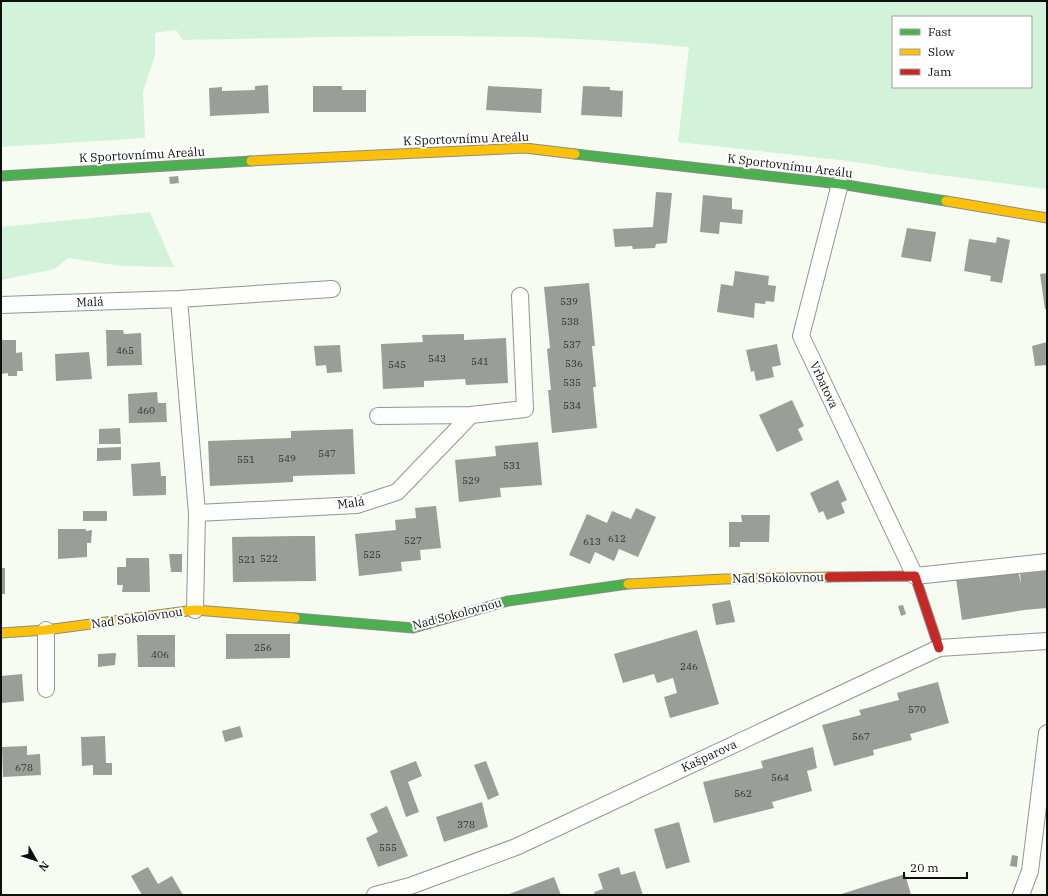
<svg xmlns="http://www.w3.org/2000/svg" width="1048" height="896" font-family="'IBM Plex Serif',serif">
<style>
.green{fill:#d2f3d9;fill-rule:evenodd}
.building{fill:#9b9e98}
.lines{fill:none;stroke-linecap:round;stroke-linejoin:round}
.street-casing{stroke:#929591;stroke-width:18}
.fast-casing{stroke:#898c87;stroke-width:11}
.slow-casing{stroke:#898c87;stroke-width:11}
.jam-casing{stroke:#898c87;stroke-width:11}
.street{stroke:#fefffd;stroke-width:16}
.fast{stroke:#4caf50;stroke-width:9}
.slow{stroke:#ffc107;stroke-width:9}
.jam{stroke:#c62828;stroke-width:9}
.labels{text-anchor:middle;stroke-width:4;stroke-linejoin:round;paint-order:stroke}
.number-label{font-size:10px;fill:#313230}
.street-label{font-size:12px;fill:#0e0e0e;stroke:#fff}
</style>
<rect width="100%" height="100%" fill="#f6fcf2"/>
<path class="green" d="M1,1H1047V189L924,173L848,161L678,142L689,47C520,30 352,37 183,40L176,30L155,33V55L143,92L145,138L1,147ZM893,17H1031V87H893Z
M150,212L174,267L121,266L68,258L55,269L1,280V227Z"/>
<path class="building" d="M268,85L269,113L210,116L209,88L222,87V91L255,90V86Z
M313,86H342V90H366V112H313Z
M488,86L542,89L541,113L486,110Z
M583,86L610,87V90L623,91L622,117L581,115Z
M178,176L179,183L170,184L169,177Z
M656,192L672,193L667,243L656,244L655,248L633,249L632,246L615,247L613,229L653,227Z
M703,195L732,198V209L743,210L742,224L720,222L719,234L700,232Z
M907,228L936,232L931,262L901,257Z
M997,237L1010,240L1002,283L990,281L991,276L964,271L969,239L996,243Z
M735,271L769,276L768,285L776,286L774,302L766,301L765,304L755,303L754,318L717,312L721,284L733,286Z
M1047,273V309H1045L1040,274Z
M589,283L595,346H592L596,387H593L597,428L552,433L548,390H551L547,349L550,348L544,287Z
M106,330H123L124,334L141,333L142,365L107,366Z
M464,334V340L506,338L508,383L466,385L465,379L445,380L424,381V387L383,389L381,344L423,342L422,335Z
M1,340H16V353L22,352L23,371H17V376H8V373L1,374Z
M1047,342V365L1035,366L1032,346Z
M777,344L781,365L772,367L774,377L756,381L754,371L751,372L746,350Z
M340,345L342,372L327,373L326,365L316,366L314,346Z
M89,352L92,379L56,381L55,354Z
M157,392L158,403H166L167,422L129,423L128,394Z
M792,400L804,426L798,429L803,440L777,452L759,415Z
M120,428L121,444H99V429Z
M353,429L355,474L293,476V482L210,486L208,441L291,438V431Z
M538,442L542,485L500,488L501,497L459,502L455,460L496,456L495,446Z
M121,447V460L97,461V448Z
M160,462L161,476H166V495L133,496L131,464Z
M838,480L847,500L841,503L845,513L827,520L823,511L819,513L810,493Z
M436,506L441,548L420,550L421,560L401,562L402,571L359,576L355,534L396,530L395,520L416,518L415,508Z
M636,508L656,517L638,557L619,549L614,561L595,552L590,564L569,555L587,514L607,523L612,511L631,519Z
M83,511H107V521H83Z
M741,515H770L769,542H740V547H729V522H742Z
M58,529H86V531L92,530L91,543H87V557L58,559Z
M295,536H315L316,581L233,582L232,537Z
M169,554H182V572H171Z
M126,558H149L150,592H122L123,585H117V567H126Z
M1,568H5V594H1Z
M1018,570L1021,584L1020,573L1047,570V608L1024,610L962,620L956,579Z
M730,600L735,622L716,625L712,604Z
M903,605L906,614L901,616L898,606Z
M697,630L719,704L670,718L664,697L677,693L673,678L657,683L654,674L623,683L614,654Z
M226,634H290V658L226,659Z
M137,635H175V667H138Z
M116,653L115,665L98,667V654Z
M22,674L24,701L1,703V676Z
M938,682L949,723L910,734L912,740L873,750L874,755L834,766L822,725L861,715L859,710L899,700L897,693Z
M240,726L243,737L225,742L222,731Z
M105,736L106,763H112V775H93V765L82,766L81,737Z
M27,746V755L40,754L41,775L3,777L2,747Z
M813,747L817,768L807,771L812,791L772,802L774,808L714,823L703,782L763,768L761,761Z
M416,761L422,776L408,782L419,812L406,817L390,771Z
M486,761L499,795L488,800L474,765Z
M482,802L488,827L444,842L436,817Z
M387,806L408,856L378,867L366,838L378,832L370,814Z
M679,822L690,862L666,869L654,829Z
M1012,855L1018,856L1017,867L1010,866Z
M148,867L158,884L172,876L183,895H142L131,876Z
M619,867L621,875L635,871L643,895H595L594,892L603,889L598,874Z
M905,874L911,895H838Z
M554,877L561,895H507Z"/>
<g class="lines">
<defs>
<path id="street" d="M840,184L801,336L915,576L1047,562
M1,305L179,299
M378,416L471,415
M197,513L357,505L397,492L471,415L525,409L520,296
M195,610L197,513L179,299L332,289
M46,630V689
M375,895L410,886L516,847L939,648L1047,641
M1021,895L1030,871L1047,733"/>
<path id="fast" d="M575,154L840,184L946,201
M1,176L251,161
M295,618L413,628L508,601L628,584"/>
<path id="slow" d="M251,161L525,148L575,154
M946,201L1047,218
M628,584L724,579L829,577
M1,633L46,630L195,610L295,618"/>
<path id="jam" d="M829,577L915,576L939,648"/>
</defs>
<use href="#street" class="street-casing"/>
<use href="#fast" class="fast-casing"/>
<use href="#slow" class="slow-casing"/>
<use href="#jam" class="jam-casing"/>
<use href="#street" class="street"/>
<use href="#fast" class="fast"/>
<use href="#slow" class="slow"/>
<use href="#jam" class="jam"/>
</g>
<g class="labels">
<g class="number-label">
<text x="569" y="305">539</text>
<text x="570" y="325">538</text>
<text x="572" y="348">537</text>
<text x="125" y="354">465</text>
<text x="437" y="362">543</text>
<text x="480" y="365">541</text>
<text x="574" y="367">536</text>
<text x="397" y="368">545</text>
<text x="572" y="386">535</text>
<text x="572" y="409">534</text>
<text x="146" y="414">460</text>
<text x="327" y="457">547</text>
<text x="287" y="462">549</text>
<text x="246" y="463">551</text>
<text x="512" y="469">531</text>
<text x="471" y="484">529</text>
<text x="617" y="542">612</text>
<text x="413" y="544">527</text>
<text x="592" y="545">613</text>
<text x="372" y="558">525</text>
<text x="269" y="562">522</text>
<text x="247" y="563">521</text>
<text x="263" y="651">256</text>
<text x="160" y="658">406</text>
<text x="689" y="670">246</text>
<text x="917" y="713">570</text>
<text x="861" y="740">567</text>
<text x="24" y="771">678</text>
<text x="780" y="781">564</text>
<text x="743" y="797">562</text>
<text x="466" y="828">378</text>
<text x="388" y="851">555</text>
</g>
<g class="street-label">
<text transform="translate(466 139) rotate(-2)" y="4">K Sportovnímu Areálu</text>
<text transform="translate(142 155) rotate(-3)" y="4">K Sportovnímu Areálu</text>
<text transform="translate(790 166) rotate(7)" y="4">K Sportovnímu Areálu</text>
<text transform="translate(90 302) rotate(-2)" y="4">Malá</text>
<text transform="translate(824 385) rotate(65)" y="4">Vrbatova</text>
<text transform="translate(351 503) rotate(-8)" y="4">Malá</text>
<text transform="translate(778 578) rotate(-1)" y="4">Nad Sokolovnou</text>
<text transform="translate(457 614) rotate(-15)" y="4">Nad Sokolovnou</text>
<text transform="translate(137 618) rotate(-8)" y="4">Nad Sokolovnou</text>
<text transform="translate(709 756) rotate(-25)" y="4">Kašparova</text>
</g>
</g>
<rect width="1048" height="896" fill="none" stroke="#0e0e0e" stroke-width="4"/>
<rect x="892" y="16" width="140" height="72" fill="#ffffff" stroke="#9f9f9f"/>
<rect x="900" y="29" width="20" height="6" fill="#4caf50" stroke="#9f9f9f"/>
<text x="928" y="36" font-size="12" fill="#0e0e0e">Fast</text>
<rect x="900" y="49" width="20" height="6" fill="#ffc107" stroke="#9f9f9f"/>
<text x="928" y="56" font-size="12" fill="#0e0e0e">Slow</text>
<rect x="900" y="69" width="20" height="6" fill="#c62828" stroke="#9f9f9f"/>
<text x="928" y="76" font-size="12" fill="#0e0e0e">Jam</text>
<g transform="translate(36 860) rotate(129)" stroke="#ffffff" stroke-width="3" paint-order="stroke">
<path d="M0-3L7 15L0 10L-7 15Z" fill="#0e0e0e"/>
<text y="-6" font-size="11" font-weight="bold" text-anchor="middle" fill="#0e0e0e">N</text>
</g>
<path d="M904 872v6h63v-6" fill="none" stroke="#0e0e0e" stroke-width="2"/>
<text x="910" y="872" font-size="12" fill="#0e0e0e" stroke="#ffffff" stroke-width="3" paint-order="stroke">20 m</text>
</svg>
